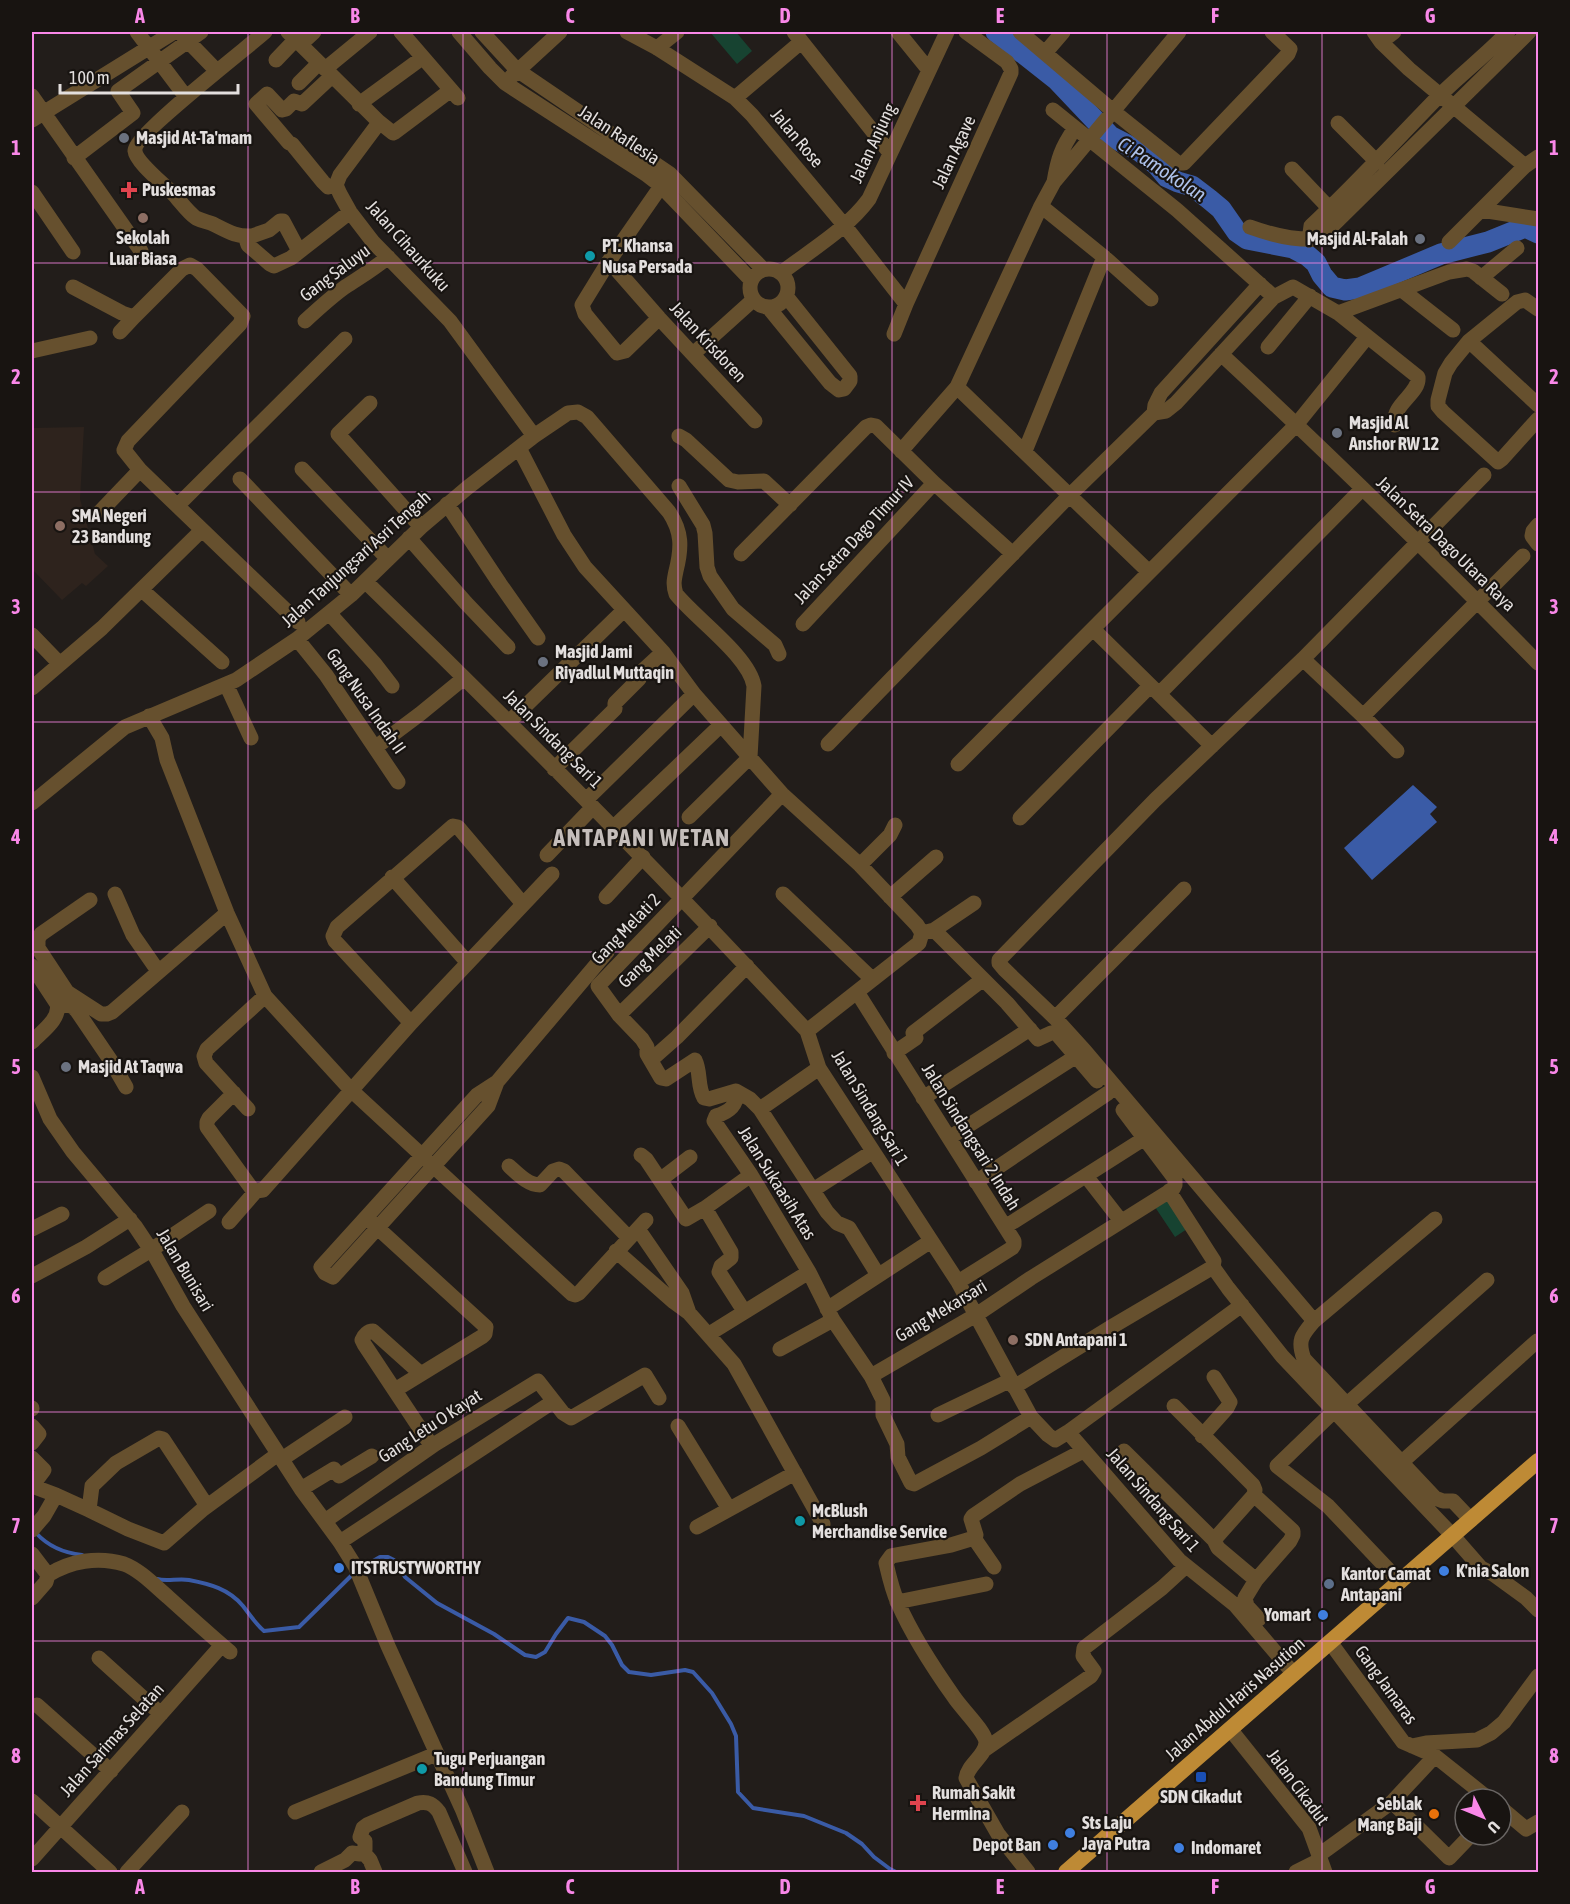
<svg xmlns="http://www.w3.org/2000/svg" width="1570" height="1904" font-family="'Asap Condensed',sans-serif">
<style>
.built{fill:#2e231d}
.green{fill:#174331}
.water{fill:#3a5ba6}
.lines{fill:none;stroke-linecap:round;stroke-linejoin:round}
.stream{stroke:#3a5ba6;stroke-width:4}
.river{stroke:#3a5ba6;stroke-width:21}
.minor{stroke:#66502e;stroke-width:15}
.trunk{stroke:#be8a35;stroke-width:16}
.grid{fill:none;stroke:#f987e8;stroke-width:1.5;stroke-opacity:0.55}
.worship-dot{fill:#6b7280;stroke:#181411;stroke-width:2}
.health-dot{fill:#e0444e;stroke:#181411;stroke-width:2}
.education-dot{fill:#8d6e63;stroke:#181411;stroke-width:2}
.culture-dot{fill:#0f9aa8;stroke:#181411;stroke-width:2}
.shop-dot{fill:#3f7fe0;stroke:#181411;stroke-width:2}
.service-dot{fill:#5c6f8a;stroke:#181411;stroke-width:2}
.transit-dot{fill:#1a4fb4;stroke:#181411;stroke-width:2}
.food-dot{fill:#e8710a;stroke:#181411;stroke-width:2}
.labels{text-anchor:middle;stroke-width:4.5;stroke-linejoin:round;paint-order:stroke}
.street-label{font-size:18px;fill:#e3dfde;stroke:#181411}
.poi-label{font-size:18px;font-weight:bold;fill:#e3dfde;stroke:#181411;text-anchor:start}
.water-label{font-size:20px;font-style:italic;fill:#aec2eb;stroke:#181411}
.district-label{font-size:24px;font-weight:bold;letter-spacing:1.5px;fill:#c5bebb;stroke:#181411}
.neatline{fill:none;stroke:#f987e8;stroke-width:2}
.grid-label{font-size:20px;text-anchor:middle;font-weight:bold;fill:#f987e8}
</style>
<rect width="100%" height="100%" fill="#221d1a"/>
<path class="built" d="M84,427L80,499L95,554L108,566L86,586L82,583L62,600L32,569V428Z"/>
<path class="green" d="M710,32H736L752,51L737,64Z
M1169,1194L1190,1227L1175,1237L1153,1204Z"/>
<path class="water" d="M1413,785L1437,807L1430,814L1437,822L1372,880L1344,848Z"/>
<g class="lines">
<path class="stream" d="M36,1533C48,1546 64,1553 82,1555
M359,1569L380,1557H388L394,1560L405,1577L437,1603L494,1634L525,1655L536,1657L545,1652L556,1634L568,1618L584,1622L605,1636L612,1645L622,1665L629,1672L651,1675L685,1670L693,1672L712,1693L731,1724L736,1736L738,1792L753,1808L804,1816L846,1833L862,1844L874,1857L890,1869L896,1872
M157,1579C167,1582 178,1578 189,1580C210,1584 229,1589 243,1606C250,1615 255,1623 264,1631L299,1627L353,1574"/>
<path class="river" d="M996,32L1057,80L1110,136L1141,152L1157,165L1167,177L1178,182L1192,186L1209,199L1221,209L1237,232L1247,239L1293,248L1308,256L1316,263L1322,275L1332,287L1345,290L1360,288L1441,254L1488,242L1525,227L1538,233"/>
<path class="minor" d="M137,32L186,97
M265,32C248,47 133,136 135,151C136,163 169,188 177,198C183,205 189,213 196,218C202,221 208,222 213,224C227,231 236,237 252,236L247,242L248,245L270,264L274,266L291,258L350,212
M288,32L378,121V124L340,175L336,185L340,194L350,212L373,242L450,321L534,436
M401,32L458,98
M459,32L490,68L505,83L647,175L660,185L751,280
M482,32L517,70L670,174L763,269
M627,32L657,48L735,98L752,115L844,225L906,304
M794,32L890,153
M898,32L928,69
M1020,32L1113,111L1178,163H1184L1288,54L1290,49L1272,32
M1374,32L1381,42L1409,69L1525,166
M183,36L213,67
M1381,42L1394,32
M301,44L314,32
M657,48L677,32
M1045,53L1063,32
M276,60L296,39
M325,69L370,32
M332,76L302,104L294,101L286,109L282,110L267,94L256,104L289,143L292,144L323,182L328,187L336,185
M511,77L560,32
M299,83L319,63
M32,96L141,251
M735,98L801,42
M359,104L422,58
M1053,110L1177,210L1274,297
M32,120L174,32
M378,121L393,133L395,132L451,90
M1338,123L1377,162
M74,158L133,113L118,91L201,32
M1292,169L1330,209
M1054,182C1058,158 1061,149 1075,128
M32,192L73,252
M1041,206L1104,257L1151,299
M1481,210L1538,219
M1250,227C1272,235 1295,241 1319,239L1529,32
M252,236L269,230L280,221H283L299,251
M1309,240L1311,226C1355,185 1395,141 1437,98C1460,75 1486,55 1508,32
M1449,242L1525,166L1538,157
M609,261L659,318L755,421
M750 288a19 19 0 1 1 38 0a19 19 0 1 1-38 0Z
M781,273C811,250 847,229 869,199L947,32
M1481,278L1517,248
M73,287L122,313L134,317L182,269L190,265L197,269L240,313L243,316L240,324L128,441L124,450L140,470L298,622
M1402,290L1453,330
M768,307L830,383L839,390L844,389L850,381V376L786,296
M1538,309L1525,300L1517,302L1469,341L1451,363L1445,373L1438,400V406L1443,412L1498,462L1502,459L1538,419
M1338,313L1418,377C1420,394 1391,404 1395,425
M659,318L625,351L617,353L585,314L582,305L609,261L666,179
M305,321C318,309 331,297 345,287C360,277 374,269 388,257
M120,332L134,317
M894,334L906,304L1011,73V69L1007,62L966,32
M1469,341L1538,405
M1268,347L1310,296
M32,351L90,338
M693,354L753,300
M1221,354C1329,454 1435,558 1538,663
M957,387L1149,572
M370,403L338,434L421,527
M1154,413L1155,405L1161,393L1260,284
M679,436L686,440L729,480L738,482L764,481L790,505
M519,448L564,535L585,567L663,652L694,694L782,794L860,865L917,925L922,933
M901,451L957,387L1041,206L1054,182L1179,32
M1025,451L1104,257
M302,469L388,559
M240,479L351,595
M679,486L703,525L705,533L707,567L710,576L733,609L775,645L779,654
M447,504L500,584L538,638
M178,505L345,339
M97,515L140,470
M1538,525L1533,531L1532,536L1538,544
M409,538L466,603L508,647
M741,554L866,427L871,425L876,426L934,483L1013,554
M366,582C517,728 664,877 807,1031L819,1068L958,1282L1031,1417L1048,1435L1055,1440L1068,1432L1179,1560L1235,1605L1294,1674
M142,590L222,662
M330,614L375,664L392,686
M803,624L934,483
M1093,629L1212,746
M32,635L60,664
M297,639L326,675L398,782
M1303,659L1363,716L1523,556
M226,684L251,738
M32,688L102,628L202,530
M1159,694L1362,489
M149,716L162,738L167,760L227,913L265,996L351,1090L572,1294L575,1295L579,1293L646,1220
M1363,716L1397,751
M509,722L624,610
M828,744L1069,496L1154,413L1166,411L1176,403L1274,297L1293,287L1338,313L1449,272L1467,269L1473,271L1502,294
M376,747L420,714L464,678
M958,764L1296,425L1367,337
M554,769L615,709V703L639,679L638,675L663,652
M782,794L598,986L619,1015L642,1039L647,1047V1054L661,1078L666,1079L695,1060C701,1072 697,1086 704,1098L709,1099L736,1091L750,1099L760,1109L827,1212L837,1223L849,1228L878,1275
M586,800L694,694
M32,803L125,727L236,680L297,639L351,595L421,527L467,488L534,436L568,413L578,412L587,417L669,512C682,532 682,547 676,571C674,580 673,585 676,594C696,619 749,656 754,686L750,757L689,817
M1020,818L1150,686
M614,827L721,725
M547,855L593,807
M860,865L890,835L895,825
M392,877L468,963
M115,894L133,935L158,971
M783,894L872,979
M606,897L643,857
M890,897L936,857
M90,900L41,934L38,939V948L67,992L101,1014H107L112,1012L227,913
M934,930L974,903
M922,933L934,930L1007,1003L1038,1039L1051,1033H1056L1097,1081
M32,966L57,1004C61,1019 41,1032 32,1042
M857,992L1014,1241V1245L1012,1248L958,1282
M57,1004L72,1006L77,1011L111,1061L126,1087
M619,1015L710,926
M1055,1018L1184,889
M411,1023L335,941L333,936L337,927L453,826L458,827L523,904
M807,1031L919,943L922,933
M894,1053L916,1038L913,1033L982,980
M651,1060L677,1037L747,966
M32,1077L50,1119L73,1152L135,1226L155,1256L183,1306L257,1421L301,1489L340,1542L355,1566L388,1646L463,1811L487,1872
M497,1082L488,1106L333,1277L325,1273L321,1267L477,1095L497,1082L607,952
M736,1091C738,1106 729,1112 716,1116L714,1121L751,1175L809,1272L833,1320L871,1376L883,1400V1415L897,1444L898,1457L911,1483L914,1484L981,1448L1031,1417
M234,1093L209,1118L207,1122V1127L252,1189L256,1191
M923,1098L1030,1029
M248,1109L206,1063L204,1056L207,1049L265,996
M760,1109L819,1068
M949,1138L1075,1057
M641,1155L646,1159L686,1219L705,1208L751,1175
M509,1166C518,1174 528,1185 540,1185L553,1171L559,1169L564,1171L629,1238
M1086,1176L1121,1221
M660,1180L690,1157
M976,1182L1108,1093
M813,1190L872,1152
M1169,1191L1214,1261L1213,1267L1228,1288L1282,1356L1453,1536L1481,1568L1493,1574L1526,1598L1538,1610
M705,1208L731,1252V1258L721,1266L719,1272L744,1311
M1435,1219L1314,1321C1302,1335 1297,1340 1304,1359L1435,1498L1443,1501H1453L1471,1520
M370,1221L486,1327L485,1334L483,1336L395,1390
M229,1222L256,1191L263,1190L411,1023L552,874
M1005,1227L1145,1138
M32,1229L62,1214
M638,1229L682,1293L689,1313L734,1364L823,1524
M616,1251L674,1302L689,1313
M32,1276L86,1247L130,1219
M105,1278L151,1250L209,1211
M827,1309L931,1241
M1314,1321L1085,1051L1055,1018L1004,969L999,963V960L1155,800L1303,659L1484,475
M709,1334L809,1272
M780,1349L833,1320
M421,1374L373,1331C368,1331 364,1335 362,1340L364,1344L429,1442
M871,1376L976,1315L1031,1278L1173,1189L1175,1185V1179L1123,1110
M1014,1387L1113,1326L1213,1267
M1347,1404L1487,1280
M1174,1406L1253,1485L1255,1490L1254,1495L1293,1531V1535L1290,1541L1256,1580L1245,1598L1247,1606L1259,1619
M32,1408V1409
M1334,1411L1277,1466L1328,1506L1400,1582
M938,1415L1011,1380
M32,1426L39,1434L32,1443
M678,1426L729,1509
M1068,1432L1242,1305
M1202,1436L1227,1408L1230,1402L1214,1377
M1124,1451L1214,1540
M32,1458L44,1470L32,1486L56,1495L44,1516L32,1530
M282,1459L345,1417
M1402,1462L1537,1341
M301,1489L334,1469L339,1476L372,1456
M56,1495L89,1510
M1254,1495L1214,1540L1218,1548L1256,1580
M207,1506L163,1439L159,1438L116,1463L92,1486L89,1510L128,1529L164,1543L202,1510L278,1454
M325,1521L435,1444L538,1381L563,1413L571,1418L645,1375L659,1398
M697,1527L795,1473
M974,1538L951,1545L891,1556L886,1563C889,1576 892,1590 898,1603C913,1637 932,1666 954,1697C961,1708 985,1731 986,1742C986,1756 968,1764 966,1778L998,1834L1028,1872
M340,1542L548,1405
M32,1554L48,1575L46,1582L32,1598
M994,1567L974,1538L976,1535L971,1519L973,1516L1020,1484L1083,1451
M48,1575C70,1561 98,1556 124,1564C140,1570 155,1586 168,1597C189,1616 209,1634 230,1652
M897,1602L986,1584
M1330,1642L1403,1742L1435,1756L1489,1799
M99,1658L161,1714
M37,1705L111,1771
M1230,1729L1309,1828L1325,1872
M1412,1746L1426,1743L1477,1740L1491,1733L1504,1722L1538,1676
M984,1750L1091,1676L1094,1671L1083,1656L1084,1648L1162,1588L1185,1567
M32,1801L110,1872
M1392,1802L1449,1858L1471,1835
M1501,1808L1526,1829L1538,1822
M295,1812L436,1754
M360,1837L363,1828L367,1825L418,1803C428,1801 433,1804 439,1812L465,1872
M363,1852L370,1860L375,1872
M352,1853L360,1854L365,1850V1841L360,1837
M1319,1855L1392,1802L1435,1756
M32,1859L222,1645
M127,1872L182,1812
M321,1872L345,1860L352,1853
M1296,1872L1320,1860"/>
<path class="trunk" d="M1066,1872L1538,1461"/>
</g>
<path class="grid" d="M248,32V1872M463,32V1872M678,32V1872M892,32V1872M1107,32V1872M1322,32V1872M32,263H1538M32,492H1538M32,722H1538M32,952H1538M32,1182H1538M32,1412H1538M32,1641H1538"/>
<g class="worship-dot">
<circle cx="124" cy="138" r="6"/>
<circle cx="1420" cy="239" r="6"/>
<circle cx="1337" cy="433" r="6"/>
<circle cx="543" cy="662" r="6"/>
<circle cx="66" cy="1067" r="6"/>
</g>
<g class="health-dot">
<path d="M126 181h6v6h6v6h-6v6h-6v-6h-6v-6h6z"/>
<path d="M915 1794h6v6h6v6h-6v6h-6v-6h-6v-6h6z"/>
</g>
<g class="education-dot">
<circle cx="143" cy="218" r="6"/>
<circle cx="60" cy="526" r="6"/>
<circle cx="1013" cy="1340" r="6"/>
</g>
<g class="culture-dot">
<circle cx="590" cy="256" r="6"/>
<circle cx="800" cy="1521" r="6"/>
<circle cx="422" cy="1769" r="6"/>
</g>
<g class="shop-dot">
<circle cx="339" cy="1568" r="6"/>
<circle cx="1444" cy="1571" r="6"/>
<circle cx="1323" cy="1615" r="6"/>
<circle cx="1070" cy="1833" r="6"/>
<circle cx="1053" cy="1845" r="6"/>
<circle cx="1179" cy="1848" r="6"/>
</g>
<circle class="service-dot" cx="1329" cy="1584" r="6"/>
<rect class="transit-dot" x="1195" y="1771" width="12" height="12" rx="3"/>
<circle class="food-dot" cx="1434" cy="1814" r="6"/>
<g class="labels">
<g class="street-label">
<text transform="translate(619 135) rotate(33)" y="6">Jalan Raflesia</text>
<text transform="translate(797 138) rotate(50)" y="6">Jalan Rose</text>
<text transform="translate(873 143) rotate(-65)" y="6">Jalan Anjung</text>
<text transform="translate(954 152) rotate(-65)" y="6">Jalan Agave</text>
<text transform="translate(408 246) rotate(48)" y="6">Jalan Cihaurkuku</text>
<text transform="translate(335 273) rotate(-37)" y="6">Gang Saluyu</text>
<text transform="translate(708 342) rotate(47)" y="6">Jalan Krisdoren</text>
<text transform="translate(854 540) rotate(-47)" y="6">Jalan Setra Dago Timur IV</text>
<text transform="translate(1446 544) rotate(44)" y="6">Jalan Setra Dago Utara Raya</text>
<text transform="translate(356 559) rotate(-42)" y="6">Jalan Tanjungsari Asri Tengah</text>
<text transform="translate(366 701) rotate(55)" y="6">Gang Nusa Indah II</text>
<text transform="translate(553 739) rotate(45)" y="6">Jalan Sindang Sari 1</text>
<text transform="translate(626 929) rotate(-46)" y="6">Gang Melati 2</text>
<text transform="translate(650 957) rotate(-44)" y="6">Gang Melati</text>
<text transform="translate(870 1108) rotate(59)" y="6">Jalan Sindang Sari 1</text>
<text transform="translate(971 1137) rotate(58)" y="6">Jalan Sindangsari 2 Indah</text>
<text transform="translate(777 1183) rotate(58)" y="6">Jalan Sukaasih Atas</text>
<text transform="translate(185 1270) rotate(59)" y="6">Jalan Bunisari</text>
<text transform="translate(941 1311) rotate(-31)" y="6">Gang Mekarsari</text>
<text transform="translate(430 1426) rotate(-33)" y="6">Gang Letu O Kayat</text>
<text transform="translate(1153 1500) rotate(49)" y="6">Jalan Sindang Sari 1</text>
<text transform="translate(1386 1685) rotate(54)" y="6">Gang Jamaras</text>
<text transform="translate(1235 1699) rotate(-41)" y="6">Jalan Abdul Haris Nasution</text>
<text transform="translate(112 1740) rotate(-48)" y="6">Jalan Sarimas Selatan</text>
<text transform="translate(1298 1787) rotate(53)" y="6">Jalan Cikadut</text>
</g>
<g class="poi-label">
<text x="136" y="144">Masjid At-Ta'mam</text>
<text x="142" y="196">Puskesmas</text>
<text x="143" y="244" text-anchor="middle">Sekolah<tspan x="143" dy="21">Luar Biasa</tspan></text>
<text x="1408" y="245" text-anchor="end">Masjid Al-Falah</text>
<text x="602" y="252">PT. Khansa<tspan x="602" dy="21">Nusa Persada</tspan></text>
<text x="1349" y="429">Masjid Al<tspan x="1349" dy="21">Anshor RW 12</tspan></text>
<text x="72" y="522">SMA Negeri<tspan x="72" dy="21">23 Bandung</tspan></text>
<text x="555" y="658">Masjid Jami<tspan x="555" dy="21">Riyadlul Muttaqin</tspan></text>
<text x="78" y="1073">Masjid At Taqwa</text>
<text x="1025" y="1346">SDN Antapani 1</text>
<text x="812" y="1517">McBlush<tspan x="812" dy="21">Merchandise Service</tspan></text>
<text x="351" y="1574">ITSTRUSTYWORTHY</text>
<text x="1456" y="1577">K'nia Salon</text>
<text x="1341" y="1580">Kantor Camat<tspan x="1341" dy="21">Antapani</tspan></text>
<text x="1311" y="1621" text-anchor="end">Yomart</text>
<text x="434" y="1765">Tugu Perjuangan<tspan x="434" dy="21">Bandung Timur</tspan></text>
<text x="932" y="1799">Rumah Sakit<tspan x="932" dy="21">Hermina</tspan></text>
<text x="1201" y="1803" text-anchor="middle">SDN Cikadut</text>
<text x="1422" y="1810" text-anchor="end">Seblak<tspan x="1422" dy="21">Mang Baji</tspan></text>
<text x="1082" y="1829">Sts Laju<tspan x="1082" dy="21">Jaya Putra</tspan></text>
<text x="1041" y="1851" text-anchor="end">Depot Ban</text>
<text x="1191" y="1854">Indomaret</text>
</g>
<g class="water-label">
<text transform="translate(1162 169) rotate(33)" y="7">Ci Pamokolan</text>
</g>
<g class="district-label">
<text x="642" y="846">ANTAPANI WETAN</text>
</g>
</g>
<rect width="1570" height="1904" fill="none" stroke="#181411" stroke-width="66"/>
<g transform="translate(1483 1817) rotate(133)"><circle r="28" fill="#181411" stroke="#696563" stroke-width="1.5"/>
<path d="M0-4.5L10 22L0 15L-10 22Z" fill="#f987e8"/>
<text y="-9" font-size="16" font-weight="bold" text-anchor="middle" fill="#e3dfde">U</text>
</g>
<path d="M60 84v9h178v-9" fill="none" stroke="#e3dfde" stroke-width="3"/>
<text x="69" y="84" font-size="18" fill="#e3dfde" stroke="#181411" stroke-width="4.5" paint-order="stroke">100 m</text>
<rect x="33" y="33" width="1504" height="1838" class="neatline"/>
<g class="grid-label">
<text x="140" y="23">A</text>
<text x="355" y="23">B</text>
<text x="570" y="23">C</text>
<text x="785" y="23">D</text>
<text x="1000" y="23">E</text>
<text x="1215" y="23">F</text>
<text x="1430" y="23">G</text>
<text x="16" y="155">1</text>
<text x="1554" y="155">1</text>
<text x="16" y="384">2</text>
<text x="1554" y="384">2</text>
<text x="16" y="614">3</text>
<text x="1554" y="614">3</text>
<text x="16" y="844">4</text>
<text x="1554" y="844">4</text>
<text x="16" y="1074">5</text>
<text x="1554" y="1074">5</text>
<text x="16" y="1303">6</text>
<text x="1554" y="1303">6</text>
<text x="16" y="1533">7</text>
<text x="1554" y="1533">7</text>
<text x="16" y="1763">8</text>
<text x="1554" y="1763">8</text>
<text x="140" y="1894">A</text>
<text x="355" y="1894">B</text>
<text x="570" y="1894">C</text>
<text x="785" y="1894">D</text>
<text x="1000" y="1894">E</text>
<text x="1215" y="1894">F</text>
<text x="1430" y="1894">G</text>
</g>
</svg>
